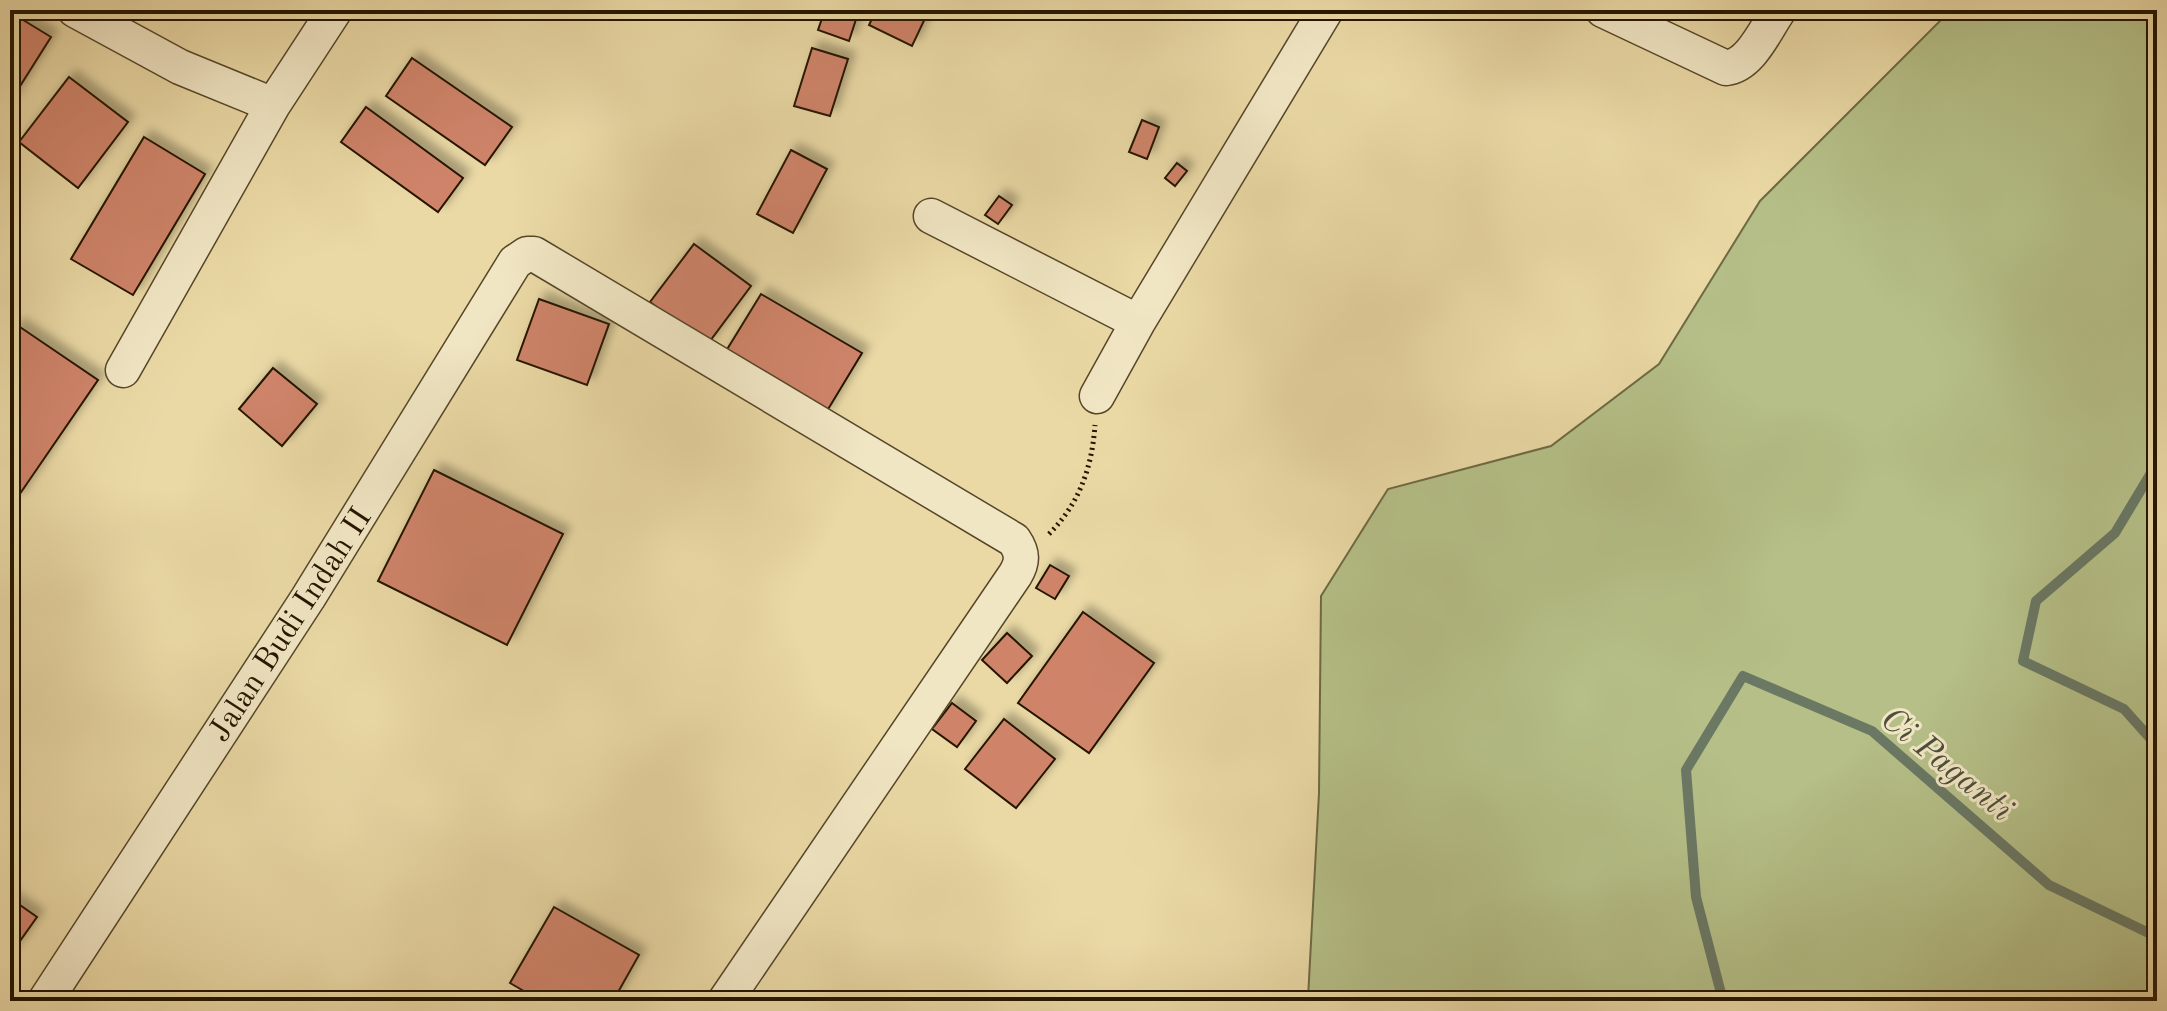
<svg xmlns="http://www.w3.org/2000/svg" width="2167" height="1011" font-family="'Old Standard TT',serif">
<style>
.green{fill:#b5bf87;stroke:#6d6a44;stroke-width:2}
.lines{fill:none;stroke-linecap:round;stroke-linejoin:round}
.stream{stroke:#6a7864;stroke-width:10}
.building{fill:#cf846b;stroke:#251500;stroke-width:2;filter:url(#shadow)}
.minor-casing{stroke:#564629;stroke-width:37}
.path{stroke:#251500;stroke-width:5;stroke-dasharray:2 4;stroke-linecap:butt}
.minor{stroke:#f1e6c4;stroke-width:34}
.labels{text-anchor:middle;stroke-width:6;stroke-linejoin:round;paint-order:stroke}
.street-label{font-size:32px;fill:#251500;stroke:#f1e6c4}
.water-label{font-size:34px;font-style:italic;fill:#4d4f3a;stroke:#f1e6c4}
</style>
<defs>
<filter id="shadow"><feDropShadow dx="7" dy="-7" stdDeviation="4" flood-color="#0004"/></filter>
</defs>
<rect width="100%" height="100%" fill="#ead9a5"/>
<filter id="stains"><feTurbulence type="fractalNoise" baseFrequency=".0025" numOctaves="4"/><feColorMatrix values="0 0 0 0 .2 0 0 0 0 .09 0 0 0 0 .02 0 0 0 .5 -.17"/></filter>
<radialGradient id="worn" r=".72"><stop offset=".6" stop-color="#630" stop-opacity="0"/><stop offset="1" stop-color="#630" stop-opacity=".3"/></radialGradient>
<path class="green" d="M1948,10H2157V1001H1301L1308,998L1319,793L1321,596L1388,489L1551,446L1659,364L1760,201L1946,15Z"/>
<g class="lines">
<path class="stream" d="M2157,463L2115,533L2036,601L2023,661L2124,709L2157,746
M1723,1001L1696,897L1686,770L1743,676L1872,731L2049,885L2157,937"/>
</g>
<path class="building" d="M825,10H859L849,41L818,30Z
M876,10H929L912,46L869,25Z
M10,12L51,37L10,102Z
M812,48L848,59L830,116L794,106Z
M412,58L512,127L485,165L386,96Z
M69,77L128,122L78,188L19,142Z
M366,107L463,178L438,212L341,142Z
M1142,120L1159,127L1147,159L1129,152Z
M144,137L205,174L133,295L71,259Z
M791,150L827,169L793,233L757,214Z
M1177,163L1187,171L1175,186L1165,178Z
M999,196L1012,205L998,224L985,215Z
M694,244L751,286L707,345L650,302Z
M761,294L862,353L824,416L723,356Z
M539,299L609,324L587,385L517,360Z
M17,325L98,380L15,501L10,498V336Z
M273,368L317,404L282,446L239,409Z
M434,470L563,534L507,645L378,581Z
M1050,565L1069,576L1055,599L1036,588Z
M1083,612L1154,663L1089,753L1018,703Z
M1007,633L1032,656L1007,683L982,660Z
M952,703L976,721L957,747L932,729Z
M1004,719L1055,759L1016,808L965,769Z
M10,898L37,917L10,955Z
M554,907L639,955L613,1001H541L510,983Z"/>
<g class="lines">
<defs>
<path id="minor" d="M75,10L180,67L273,105
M1603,10L1726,68C1751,65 1765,30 1779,10
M931,216L1138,322
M123,370L273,105L335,10
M1097,396L1138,322L1326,10
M45,1001L308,598L515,262L527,254H534L1014,540C1023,553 1023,562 1015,575L725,1001"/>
</defs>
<use href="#minor" class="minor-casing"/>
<path class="path" d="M1049,534C1079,504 1092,468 1095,425"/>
<use href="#minor" class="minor"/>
</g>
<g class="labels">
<g class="street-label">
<text transform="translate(289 624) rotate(-57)" y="11">Jalan Budi Indah II</text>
</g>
<g class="water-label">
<text transform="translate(1948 763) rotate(39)" y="12">Ci Paganti</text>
</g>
</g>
<rect width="2167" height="1011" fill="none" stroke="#ead9a5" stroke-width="40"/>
<rect x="12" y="12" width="2143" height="987" fill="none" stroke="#251500" stroke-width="4"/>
<rect x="20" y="20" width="2127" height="971" fill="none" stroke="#251500" stroke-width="2"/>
<rect width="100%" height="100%" filter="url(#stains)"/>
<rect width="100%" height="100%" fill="url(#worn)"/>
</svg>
